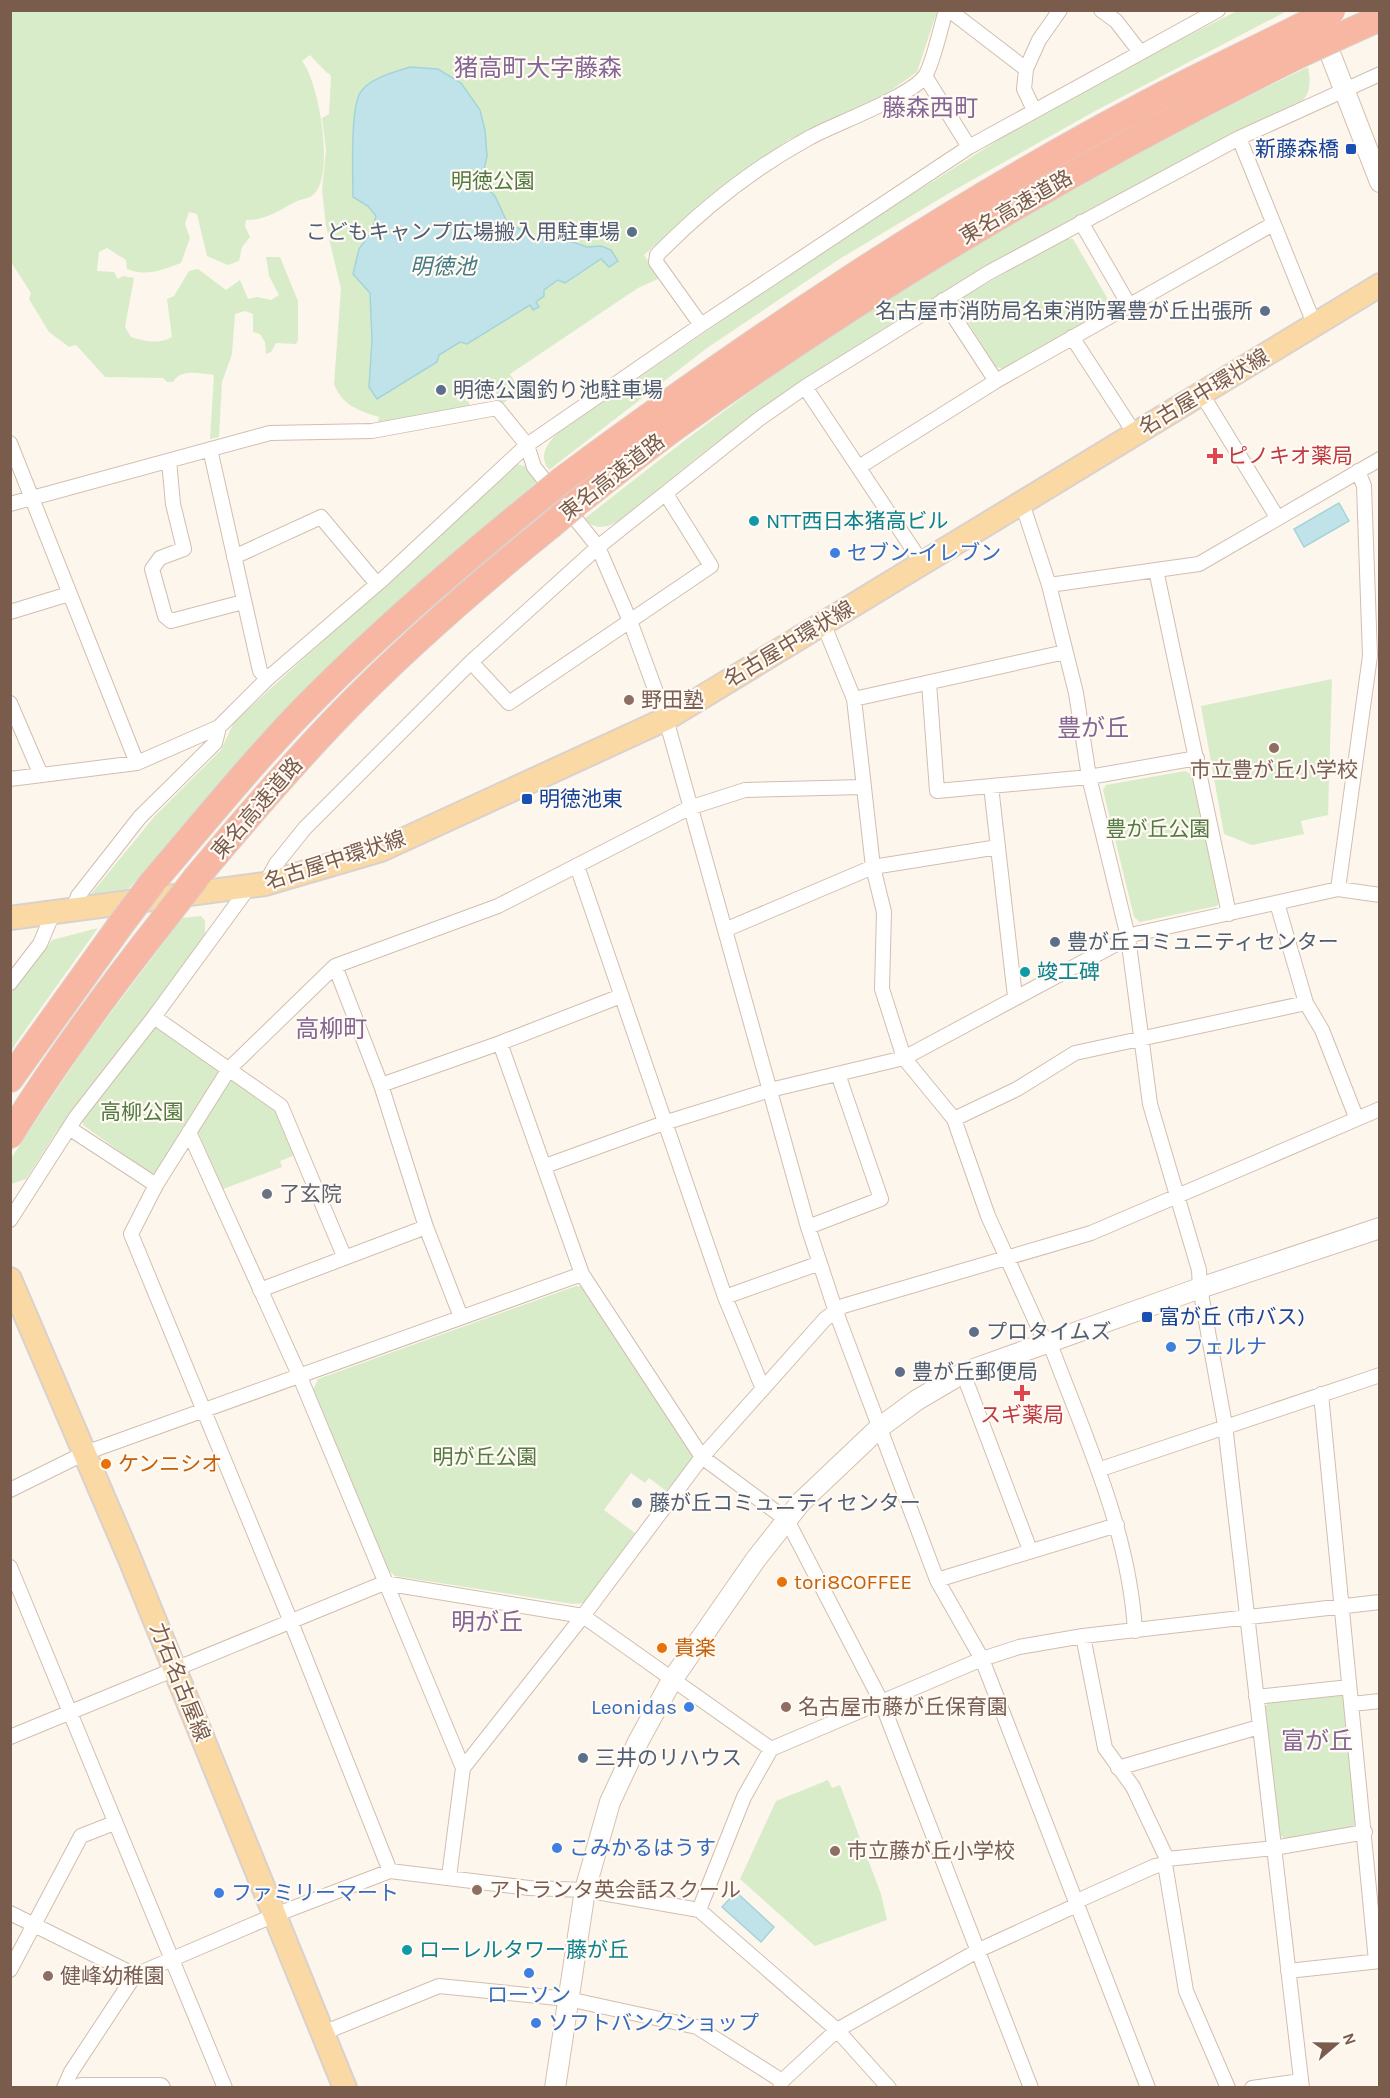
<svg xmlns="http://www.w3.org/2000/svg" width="1390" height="2098" font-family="Karla,'Noto Sans JP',sans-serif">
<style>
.green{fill:#d8ecc9}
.water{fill:#bfe3e8;stroke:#a5d3da;stroke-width:1.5}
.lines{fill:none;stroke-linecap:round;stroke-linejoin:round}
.street-casing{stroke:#d1beb0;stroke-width:16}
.secondary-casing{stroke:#d6c0b0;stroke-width:22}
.primary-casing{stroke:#dad1cd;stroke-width:26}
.highway-casing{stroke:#dad1cd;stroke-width:28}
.street{stroke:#fff;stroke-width:14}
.secondary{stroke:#fff;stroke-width:20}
.primary{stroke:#fbd9a5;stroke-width:22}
.highway{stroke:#f7b7a3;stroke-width:26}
.highway-bridge-casing{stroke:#dad1cd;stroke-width:28;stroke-linecap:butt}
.highway-bridge{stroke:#f7b7a3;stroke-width:26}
.transit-dot{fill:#1a4fb4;stroke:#fffaf3;stroke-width:2}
.service-dot{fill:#5c6f8a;stroke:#fffaf3;stroke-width:2}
.health-dot{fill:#e0444e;stroke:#fffaf3;stroke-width:2}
.culture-dot{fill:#0f9aa8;stroke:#fffaf3;stroke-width:2}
.shop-dot{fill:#3f7fe0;stroke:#fffaf3;stroke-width:2}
.education-dot{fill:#8d6e63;stroke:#fffaf3;stroke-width:2}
.worship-dot{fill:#6b7280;stroke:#fffaf3;stroke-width:2}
.food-dot{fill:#e8710a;stroke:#fffaf3;stroke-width:2}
.labels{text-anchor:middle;stroke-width:4.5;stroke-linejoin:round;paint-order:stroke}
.transit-label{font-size:21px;fill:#164399;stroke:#fffaf3;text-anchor:start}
.park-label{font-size:21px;fill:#537a41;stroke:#fffaf3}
.street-label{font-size:21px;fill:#7a5c4d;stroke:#fffaf3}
.service-label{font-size:21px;fill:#4e5e75;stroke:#fffaf3;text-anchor:start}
.health-label{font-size:21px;fill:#be3a42;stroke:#fffaf3;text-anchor:start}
.culture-label{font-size:21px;fill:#0d838f;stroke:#fffaf3;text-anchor:start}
.shop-label{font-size:21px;fill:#366cbe;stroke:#fffaf3;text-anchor:start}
.education-label{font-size:21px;fill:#785e54;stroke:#fffaf3;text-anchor:start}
.worship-label{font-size:21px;fill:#5b616d;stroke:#fffaf3;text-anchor:start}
.food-label{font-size:21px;fill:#c56008;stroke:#fffaf3;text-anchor:start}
.water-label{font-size:22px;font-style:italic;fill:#437c86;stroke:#fffaf3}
.quarter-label{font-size:24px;fill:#846695;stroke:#fffaf3}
</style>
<rect width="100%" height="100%" fill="#fdf6ec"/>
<path class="green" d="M1289,10L1095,111L951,192L838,260L707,348L549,470C538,456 547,443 558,433L834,244L1030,120L1151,54L1237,11Z
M10,11H937L917,72L873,103L788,140L720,189L644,255L660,278L638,288L510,374L520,390L500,406L496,402V381L466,392L470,407L395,422H378L379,417C359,411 342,405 334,384L341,289L326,226L322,190L326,150L322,118L329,114L331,77L329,73H327L310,55L302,61C319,82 335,174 314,194C311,198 302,199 297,201C281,209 265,221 246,220L245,226L250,237L242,247L239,261L228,265L207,256L197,214L189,212L185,224L190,238L181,263C162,270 146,277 127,269L126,260L107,248L99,252L97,271L114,272L118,279L123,276L134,278L125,327L131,337C144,341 159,345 172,337L167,299L174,296L189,271L198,269L226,290L240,280L248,299L257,297L271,300L279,295L269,276L266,257H280L298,301V340L296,344L276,343L271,352L266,354L265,342L260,334L253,332V314L245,311L235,314L232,354L222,382L219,437L210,439L214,375C201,374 181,368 173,382H167L163,378L105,377L76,345L69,347L49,332L29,299L31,293L11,262Z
M1308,67C1311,83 1311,96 1297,105C1114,192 934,289 768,405C716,441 667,482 617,522C604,529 595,529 584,519C669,452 755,385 846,325C993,229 1150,143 1308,67Z
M1066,238L1073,239L1109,301L1107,309L1004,369L996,367L957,305L958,300Z
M517,464L531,468L538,481L383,621L285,715L124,894L87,899L154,817L221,750L234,722Z
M1332,679L1328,815L1301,821L1304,834L1252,845L1224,834L1201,706Z
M1185,771L1191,774L1220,900L1217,906L1140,922L1134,917L1103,790L1106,785Z
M201,916L205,921V938L152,1013L55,1134L26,1179L11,1184L10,1160L41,1113L86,1046L182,918Z
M98,928L16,1043L11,1052L10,994L13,990L52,940Z
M159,1026L217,1068L218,1074L157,1172L151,1174L83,1125L82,1118L152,1028Z
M234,1079L277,1110L295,1155L280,1161L282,1167L223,1189L198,1132L226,1081Z
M576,1286L584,1287L694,1453L693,1460L666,1491L649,1478L645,1483L631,1473L604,1510L635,1533L584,1603L573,1604L395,1576L388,1570L313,1390L318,1379Z
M1339,1692L1346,1697L1359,1823L1352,1831L1287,1840L1280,1835L1264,1709L1270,1700Z
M828,1780L832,1788L840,1785L881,1894L887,1920L815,1946L740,1879L776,1801Z"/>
<path class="water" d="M410,67L438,69L461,83L480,110L485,130L487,156L483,174L487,188L495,196L507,222L534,237L561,238L587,247L601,246L611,250L618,261L609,267L601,259L565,283L558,280L544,290V296L536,302L539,307L533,310L530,305L467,344L460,342L439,355L437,362L377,399L369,387L372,341L370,293L353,274L359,249L372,231L376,216L368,206L353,197C353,174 350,111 360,93C369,78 395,72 410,67Z
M1339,503L1349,521L1304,547L1294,529Z
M736,1892L774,1927L761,1942L722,1907Z"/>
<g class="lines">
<defs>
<path id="street" d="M949,10L1026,69L1024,89L1034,110
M1101,10L1116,21L1140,52
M1026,69L1039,40L1060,10
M925,76L969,147
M1239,138L1315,326
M1081,222L1129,305
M943,300L996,381
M701,325L656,262L657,255C702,209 752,169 809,138C834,124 910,97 925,76C933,64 941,26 946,10
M1072,337L1135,434
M805,387L922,563
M1201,393L1277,517
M10,443L137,763
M210,449L260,671L267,679
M169,461L173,504L184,549L160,558L152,569L165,616L171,621L243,602
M859,467L996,381L1273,224
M1022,503L1049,585L1076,693L1089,777L1128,937L1150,1104L1199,1270L1200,1288L1225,1425L1302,2088
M10,504L270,433L372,431L497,408L527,445L534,467L554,492
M566,507L598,547L630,621L666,719L808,1227L836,1312L937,1580L982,1659L1148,2088
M234,557L321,517L377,584
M1156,570L1229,914
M1049,585L1199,564L1380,459
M10,612L69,594
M823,623L854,699L873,867L884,912L882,989L904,1058L954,1119L988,1216L1045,1342
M471,662L509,703L711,566L666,494
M929,683L937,791L1089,777L1197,758
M854,699L1065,652
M10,703L41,775
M10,779L137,763L219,727L267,679L383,579L527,445L701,325L969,147L1218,10
M991,786L1015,997
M577,866L725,1297L763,1389
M265,884L276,864L305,828L471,662L598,547L759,419L805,387L988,273L1239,138L1380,74
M1338,889L1370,656L1364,486L1358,471
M1277,903L1306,1003L1322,1030L1356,1117
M72,911L78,896L140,817L215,743L219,727
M727,929L873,867L998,847
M335,966L381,1085L426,1227L461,1317
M10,983L40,944L53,913
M154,1017L281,1106L344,1256
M500,1043L582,1274L702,1457L787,1520L881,1701L1031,2088
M381,1085L500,1043L621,996
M954,1119L1017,1089L1075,1053L1306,1003
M69,1128L156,1185
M189,1132L300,1377L463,1768L449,1877
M545,1166L664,1123L770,1090L904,1058L1135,934L1338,889L1380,895
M10,1220L76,1117L154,1017L249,887
M808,1227L881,1199L838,1074
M260,1290L426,1227
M725,1297L820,1263
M1049,1341C1084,1435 1129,1529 1135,1631
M963,1373L1030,1550
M1321,1394L1376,1961
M1098,1470L1380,1375
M10,1490L85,1453L582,1274
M10,1567L225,2088
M937,1580L1117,1525
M1083,1636L1105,1748L1133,1787L1167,1859L1165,1864L1186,1991L1228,2088
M1256,1697L1349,1687
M1352,1704L1380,1701
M10,1737L384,1583L583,1616L771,1749
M463,1768L583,1616L702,1457L825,1319L843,1306L1091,1233L1380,1109
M1118,1768L1259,1727
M1167,1859L1274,1848L1365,1832
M390,1871L291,1622L131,1234L156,1185L229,1069L335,966L498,906L689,808L745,790L863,787
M1075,1902L1155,1866L1165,1864
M699,1910L744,1797L771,1749L982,1659L1019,1647L1083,1636L1380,1602
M10,1913L135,1975
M10,1970L81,1836L114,1823
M1288,1971L1380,1961
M323,2033L439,1986L568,1999L697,2027L782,2081
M64,2088L71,2072L135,1975L275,1915L390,1871L529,1888L585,1890L699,1910L837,2030L889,2088
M780,2088L782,2081L837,2030L979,1950L1077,1905
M1252,2088L1301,2081"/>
<path id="secondary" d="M1321,30L1380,182
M81,2088H160
M555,2088L585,1890L610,1802L639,1740L672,1680L756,1559L801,1502L879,1428L917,1400L963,1373L1200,1288L1380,1228"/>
<path id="primary" d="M10,918L265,884L381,850L666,719L1380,285
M10,1279L129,1557L345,2088"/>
<path id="highway" d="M1340,36L1380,18
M562,480C747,343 939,213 1144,105C1194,78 1246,54 1298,28
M577,503C613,475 648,446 685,420C881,280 1089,158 1305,52
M196,878C242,823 288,769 337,718C403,649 476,586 550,526
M152,883C206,820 258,755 317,696C385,628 459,564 534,503
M10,1079L119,927
M10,1135C57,1059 109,989 164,919"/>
</defs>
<use href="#street" class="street-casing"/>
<use href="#secondary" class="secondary-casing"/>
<use href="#primary" class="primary-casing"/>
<use href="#highway" class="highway-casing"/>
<use href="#street" class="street"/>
<use href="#secondary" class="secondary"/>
<use href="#primary" class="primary"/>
<use href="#highway" class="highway"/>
<defs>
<path id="highway-bridge" d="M1298,28L1332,11
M1305,52L1340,36
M534,503L562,480
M550,526L577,503
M164,919L196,878
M119,927L152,883"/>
</defs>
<use href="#highway-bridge" class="highway-bridge-casing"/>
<use href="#highway-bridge" class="highway-bridge"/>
</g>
<g class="transit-dot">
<rect x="1345" y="143" width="12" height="12" rx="3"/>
<rect x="521" y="793" width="12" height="12" rx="3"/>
<rect x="1141" y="1311" width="12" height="12" rx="3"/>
</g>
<g class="service-dot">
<circle cx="632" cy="232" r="6"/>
<circle cx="1265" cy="311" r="6"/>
<circle cx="441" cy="390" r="6"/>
<circle cx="1055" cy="942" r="6"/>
<circle cx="974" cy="1332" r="6"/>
<circle cx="900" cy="1372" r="6"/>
<circle cx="637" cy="1503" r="6"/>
<circle cx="583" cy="1758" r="6"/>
</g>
<g class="health-dot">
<path d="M1212 447h6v6h6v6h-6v6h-6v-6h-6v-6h6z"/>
<path d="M1019 1384h6v6h6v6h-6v6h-6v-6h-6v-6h6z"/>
</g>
<g class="culture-dot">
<circle cx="754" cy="521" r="6"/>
<circle cx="1025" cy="972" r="6"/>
<circle cx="407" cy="1950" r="6"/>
</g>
<g class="shop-dot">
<circle cx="835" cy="553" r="6"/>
<circle cx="1171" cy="1347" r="6"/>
<circle cx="689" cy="1707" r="6"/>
<circle cx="557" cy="1848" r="6"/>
<circle cx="219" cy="1893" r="6"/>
<circle cx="529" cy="1973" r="6"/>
<circle cx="536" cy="2023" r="6"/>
</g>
<g class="education-dot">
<circle cx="629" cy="700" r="6"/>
<circle cx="1274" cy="748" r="6"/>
<circle cx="786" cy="1707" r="6"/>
<circle cx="835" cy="1851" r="6"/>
<circle cx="477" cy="1890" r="6"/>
<circle cx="48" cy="1976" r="6"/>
</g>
<circle class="worship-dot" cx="267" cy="1194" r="6"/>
<g class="food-dot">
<circle cx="106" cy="1464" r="6"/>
<circle cx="782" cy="1582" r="6"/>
<circle cx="662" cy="1648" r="6"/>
</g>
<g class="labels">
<g class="transit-label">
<text x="1339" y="156" text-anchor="end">新藤森橋</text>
<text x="539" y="806">明徳池東</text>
<text x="1159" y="1324">富が丘 (市バス)</text>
</g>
<g class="park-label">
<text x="493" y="188">明徳公園</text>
<text x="1158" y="836">豊が丘公園</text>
<text x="142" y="1119">高柳公園</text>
<text x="485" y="1464">明が丘公園</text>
</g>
<g class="street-label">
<text transform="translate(1016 207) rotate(-30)" y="7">東名高速道路</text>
<text transform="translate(1204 392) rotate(-31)" y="7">名古屋中環状線</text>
<text transform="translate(612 477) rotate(-38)" y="7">東名高速道路</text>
<text transform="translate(789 644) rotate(-31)" y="7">名古屋中環状線</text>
<text transform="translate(257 808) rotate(-49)" y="7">東名高速道路</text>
<text transform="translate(335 860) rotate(-18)" y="7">名古屋中環状線</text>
<text transform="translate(180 1682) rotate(68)" y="7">力石名古屋線</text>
</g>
<g class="service-label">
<text x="620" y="239" text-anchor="end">こどもキャンプ広場搬入用駐車場</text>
<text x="1253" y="318" text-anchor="end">名古屋市消防局名東消防署豊が丘出張所</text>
<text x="453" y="397">明徳公園釣り池駐車場</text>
<text x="1067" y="949">豊が丘コミュニティセンター</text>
<text x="986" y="1339">プロタイムズ</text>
<text x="912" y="1379">豊が丘郵便局</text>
<text x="649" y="1510">藤が丘コミュニティセンター</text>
<text x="595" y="1765">三井のリハウス</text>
</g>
<g class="health-label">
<text x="1227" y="463">ピノキオ薬局</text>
<text x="1022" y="1422" text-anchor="middle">スギ薬局</text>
</g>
<g class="culture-label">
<text x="766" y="528">NTT西日本猪高ビル</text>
<text x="1037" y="979">竣工碑</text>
<text x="419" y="1957">ローレルタワー藤が丘</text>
</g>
<g class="shop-label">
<text x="847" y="560">セブン-イレブン</text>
<text x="1183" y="1354">フェルナ</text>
<text x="677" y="1714" text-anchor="end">Leonidas</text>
<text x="569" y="1855">こみかるはうす</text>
<text x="231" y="1900">ファミリーマート</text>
<text x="529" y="2002" text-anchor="middle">ローソン</text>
<text x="548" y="2030">ソフトバンクショップ</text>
</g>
<g class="education-label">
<text x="641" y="707">野田塾</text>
<text x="1274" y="777" text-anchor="middle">市立豊が丘小学校</text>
<text x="798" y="1714">名古屋市藤が丘保育園</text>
<text x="847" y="1858">市立藤が丘小学校</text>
<text x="489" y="1897">アトランタ英会話スクール</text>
<text x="60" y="1983">健峰幼稚園</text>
</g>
<g class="worship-label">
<text x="279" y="1201">了玄院</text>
</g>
<g class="food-label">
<text x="118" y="1471">ケンニシオ</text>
<text x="794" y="1589">tori8COFFEE</text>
<text x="674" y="1655">貴楽</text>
</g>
<g class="water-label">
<text x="443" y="274">明徳池</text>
</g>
<g class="quarter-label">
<text x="538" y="76">猪高町大字藤森</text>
<text x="930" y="116">藤森西町</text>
<text x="1093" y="736">豊が丘</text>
<text x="331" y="1037">高柳町</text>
<text x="487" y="1630">明が丘</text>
<text x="1317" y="1749">富が丘</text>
</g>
</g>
<rect width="1390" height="2098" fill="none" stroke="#7a5c4d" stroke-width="24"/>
<g transform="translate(1336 2044) rotate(70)" stroke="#fffaf3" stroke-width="4.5" paint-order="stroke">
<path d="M0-4.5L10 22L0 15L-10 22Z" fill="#7a5c4d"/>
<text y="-9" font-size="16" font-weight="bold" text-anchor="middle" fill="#7a5c4d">N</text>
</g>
</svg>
